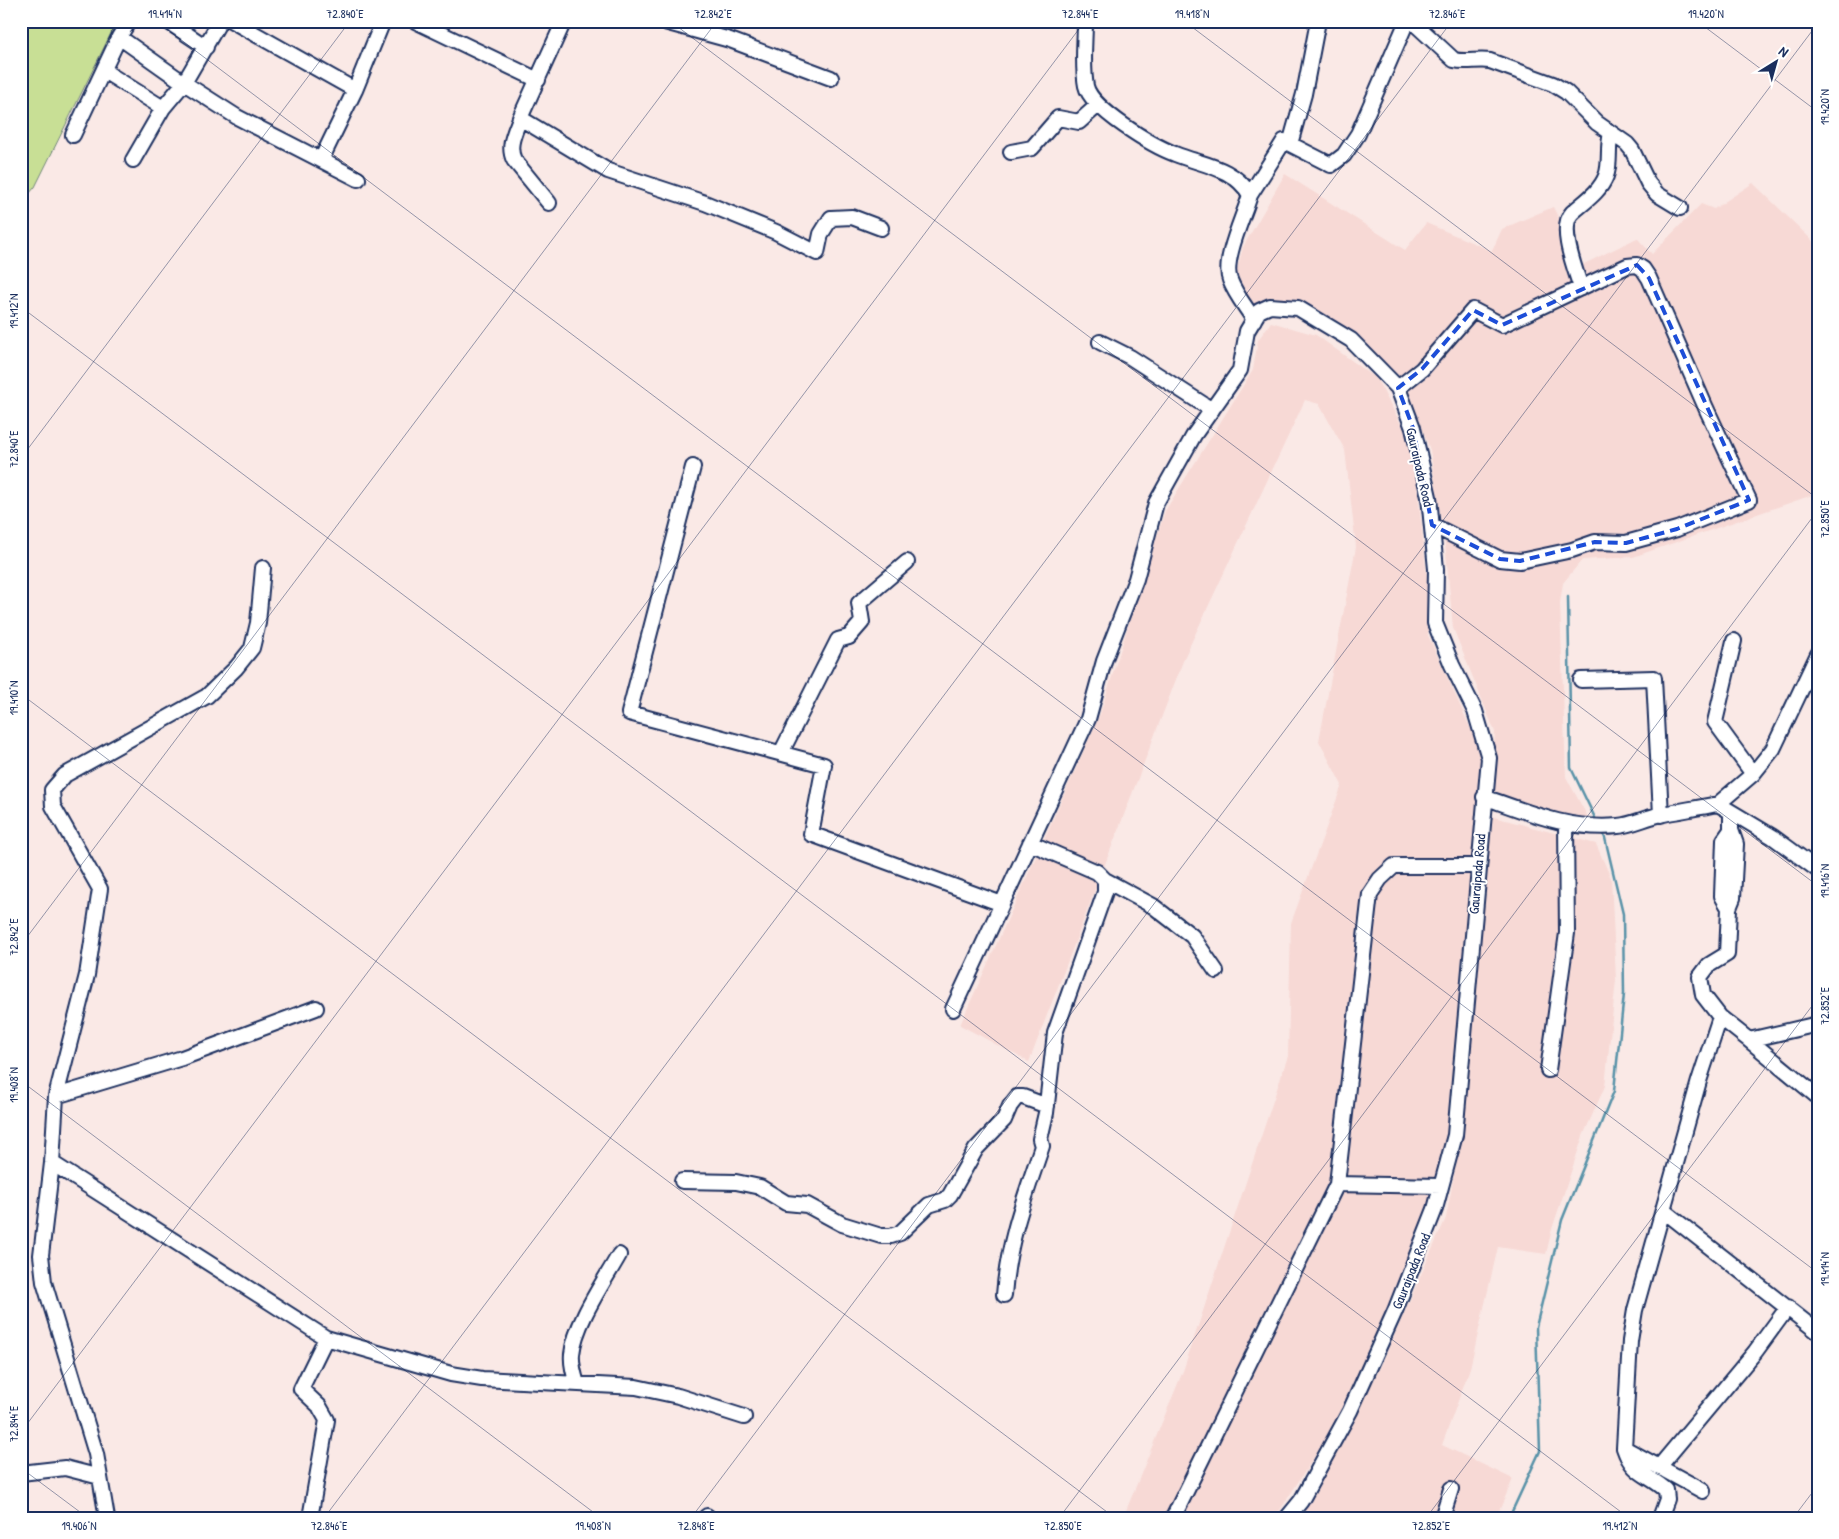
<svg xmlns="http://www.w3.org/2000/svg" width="1839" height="1539" font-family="'Patrick Hand',sans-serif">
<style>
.built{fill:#f7d9d5}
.green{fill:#c8df95;stroke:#72877a}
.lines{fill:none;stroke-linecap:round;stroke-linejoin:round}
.stream{stroke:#5992a8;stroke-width:2.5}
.minor-casing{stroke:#1b2f5e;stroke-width:18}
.minor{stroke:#fff;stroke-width:14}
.marked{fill:none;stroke:#1d4ed8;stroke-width:4;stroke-dasharray:10 6;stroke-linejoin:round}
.ticks{fill:none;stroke:#1b2f5e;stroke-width:1;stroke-opacity:0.45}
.labels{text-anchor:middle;stroke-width:4;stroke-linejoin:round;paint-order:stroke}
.street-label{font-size:14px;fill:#1b2f5e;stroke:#fff}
.neatline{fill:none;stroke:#1b2f5e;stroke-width:2}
.ticks-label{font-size:12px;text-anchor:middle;fill:#1b2f5e}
</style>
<rect width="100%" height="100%" fill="#fae9e6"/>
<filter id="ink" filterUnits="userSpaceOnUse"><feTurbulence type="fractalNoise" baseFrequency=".02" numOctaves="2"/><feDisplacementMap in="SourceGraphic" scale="10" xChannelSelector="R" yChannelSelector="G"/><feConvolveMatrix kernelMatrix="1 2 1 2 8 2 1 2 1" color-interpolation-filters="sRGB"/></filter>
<g filter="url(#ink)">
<path class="built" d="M1285,174L1405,250L1426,223L1492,251L1502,229L1553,207L1582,265L1637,238L1652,254L1701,204L1714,209L1753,183L1818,246V493L1633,557L1582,560L1563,583L1560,603L1566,777L1589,819L1538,809L1491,790L1495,732L1453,628L1446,552L1430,450L1410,395L1376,356L1307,309L1253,308L1247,300L1235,277L1243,247Z
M1271,322L1316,335L1376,378L1413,446L1427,578L1428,635L1474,736L1483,769L1449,1145L1431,1206L1340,1417L1275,1518H1123L1183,1371L1288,1056L1291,923L1342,785L1319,741L1356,547L1345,450L1319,404L1305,400L1185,656L1029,1062L960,1025L1099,717L1165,511L1253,370L1258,340Z
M1490,816L1596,844L1611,878L1616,980L1605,1086L1583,1136L1552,1229L1546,1254L1498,1247L1470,1368L1442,1445L1513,1479L1496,1518H1300L1316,1492L1380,1368L1446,1218L1461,1138Z"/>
<path class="green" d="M21,21H117L35,187L21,203Z"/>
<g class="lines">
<path class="stream" d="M1568,597L1571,768L1597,822
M1509,1518L1540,1451L1536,1327L1562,1220L1614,1091L1624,994L1623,914L1605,838L1602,831"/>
<defs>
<path id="minor" d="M167,21L206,47
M232,21L355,90
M415,21L538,80
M564,21L520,118L608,171L705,203L776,232L817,253L821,234L831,218L852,217L881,228
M661,21L730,40L831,78
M1085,21C1085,42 1082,66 1086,86C1091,109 1153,146 1175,154C1202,165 1234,167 1250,195C1244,216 1222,261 1230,280C1235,294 1246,307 1254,320
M1412,21L1454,60C1466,63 1478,59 1490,61L1553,84L1566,92L1597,123L1627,144L1632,150L1648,183L1657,194L1680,208
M119,37L184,83L237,117L358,179
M104,71L163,108
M520,118C515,132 507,146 514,160L549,203
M73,135L119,37L129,21
M1290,144L1304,94L1318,21
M1011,152L1032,148L1058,118L1079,122L1098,105
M133,160L163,108L184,83L220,21
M321,160L355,90L383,21
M1250,195L1284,141L1331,165L1344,155L1358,134L1407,21
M1581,288C1576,271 1558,228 1572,213C1584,202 1600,192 1606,176C1611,164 1607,147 1611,133
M1100,342L1130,357L1212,410
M1398,388L1422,369L1473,310L1502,325L1627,266L1637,265L1643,269L1649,278L1706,408L1749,500L1677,529L1626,543L1595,542L1572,550L1520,561L1500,559L1432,525
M693,467L629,713L824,765L811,834L1002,904
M1734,641L1715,722L1753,774
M1581,680L1654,678L1661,815
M781,753L838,640L849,637L862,622L859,603L907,562
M1484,797C1527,812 1571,831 1618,826C1631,825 1645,818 1658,815C1678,811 1698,808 1718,804L1773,837L1818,870
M1718,804L1753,774L1773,749L1818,654
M1105,880L1153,906L1192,936L1216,971
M1729,908L1733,898L1736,844L1731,830
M953,1009L1088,719L1104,661L1136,579L1156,503L1194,435L1240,370L1247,331L1259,311L1270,306L1298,308L1351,340L1398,388L1413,428L1429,497L1436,569L1435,623L1452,665L1475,711L1489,758L1455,1135L1435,1209L1395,1311L1350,1411L1301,1501L1287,1518
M1720,1017L1749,1040
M1818,1024L1749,1040L1818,1097
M1548,1070L1567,933L1566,823
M56,1096L182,1058L316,1008
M52,1163L326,1338L451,1374L482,1379L636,1387L678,1396L744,1417
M682,1181L736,1182L760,1187L786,1203L807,1205L842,1224L881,1236H891L900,1233L929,1205L945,1200L950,1195L976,1149L1004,1120L1010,1106L1017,1097H1023L1047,1106
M1337,1184L1441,1186
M1664,1211L1818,1332
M1004,1295C1008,1240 1025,1197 1042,1146L1040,1139L1046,1113L1055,1033L1105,892V880L1097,872L1030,843
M577,1384C574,1374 571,1364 572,1354C575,1323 604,1282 619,1255
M1624,1448L1703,1491
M1659,1467L1755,1352L1788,1307
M21,1473L65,1468L100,1477
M107,1518L96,1454L44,1282L41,1255L52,1163L56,1096L87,975L100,889L53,806L52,790L65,775L207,696L236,668L252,648L258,623L263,568
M310,1518L327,1420L319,1406L301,1389L326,1338
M705,1518L707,1516
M1173,1518L1337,1184L1370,894L1380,879L1394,866H1478
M1442,1518L1451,1489
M1660,1518L1667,1499L1666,1490C1647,1473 1633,1475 1624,1448L1630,1341L1635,1310L1699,1081L1720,1017L1703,995L1700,977L1709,965L1727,954L1729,908L1722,896L1724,840L1731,830V812"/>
</defs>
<use href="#minor" class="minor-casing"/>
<use href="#minor" class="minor"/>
</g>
</g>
<path class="marked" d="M1637,265L1649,278L1749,500L1677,529L1626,543L1595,542L1520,561L1500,559L1432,525L1413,428L1398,388L1422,369L1473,310L1502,325Z"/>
<path class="ticks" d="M156,21L1818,1273M670,21L1818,886M1184,21L1818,499M1697,21L1818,112M21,307L1629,1518M21,458L350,21M21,694L1115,1518M21,945L717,21M21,1081L601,1518M21,1432L1085,21M21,1468L88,1518M324,1518L1452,21M691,1518L1818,23M1059,1518L1818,510M1426,1518L1818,998M1793,1518L1818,1485"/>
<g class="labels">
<g class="street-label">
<text transform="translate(1420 467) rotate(77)" y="5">Gauraipada Road</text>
<text transform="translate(1477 874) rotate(-85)" y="5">Gauraipada Road</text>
<text transform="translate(1411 1271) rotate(-68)" y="5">Gauraipada Road</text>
</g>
</g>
<rect width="1839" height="1539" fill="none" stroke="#fff" stroke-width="55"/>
<g transform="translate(1776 62) rotate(37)" stroke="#ffffff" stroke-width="4" paint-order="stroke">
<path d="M0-4L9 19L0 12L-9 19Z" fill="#1b2f5e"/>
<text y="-8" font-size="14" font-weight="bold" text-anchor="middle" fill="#1b2f5e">N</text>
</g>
<rect x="28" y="28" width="1784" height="1484" class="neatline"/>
<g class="ticks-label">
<text x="165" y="18">19.414°N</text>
<text x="345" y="18">72.840°E</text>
<text x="713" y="18">72.842°E</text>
<text x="1080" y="18">72.844°E</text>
<text x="1192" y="18">19.418°N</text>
<text x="1447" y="18">72.846°E</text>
<text x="1706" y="18">19.420°N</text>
<text transform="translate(1825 107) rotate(-90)" y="4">19.420°N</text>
<text transform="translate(14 311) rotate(-90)" y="4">19.412°N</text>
<text transform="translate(14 449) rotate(-90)" y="4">72.840°E</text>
<text transform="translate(1825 519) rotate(-90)" y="4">72.850°E</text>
<text transform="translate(14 698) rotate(-90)" y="4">19.410°N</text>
<text transform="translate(1825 881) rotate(-90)" y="4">19.416°N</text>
<text transform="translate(14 937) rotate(-90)" y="4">72.842°E</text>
<text transform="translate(1825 1006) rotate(-90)" y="4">72.852°E</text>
<text transform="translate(14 1085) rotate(-90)" y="4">19.408°N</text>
<text transform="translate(1825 1269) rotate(-90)" y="4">19.414°N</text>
<text transform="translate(14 1424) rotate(-90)" y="4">72.844°E</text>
<text x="79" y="1530">19.406°N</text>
<text x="329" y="1530">72.846°E</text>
<text x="593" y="1530">19.408°N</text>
<text x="696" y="1530">72.848°E</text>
<text x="1063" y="1530">72.850°E</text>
<text x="1431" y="1530">72.852°E</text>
<text x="1620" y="1530">19.412°N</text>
</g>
</svg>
